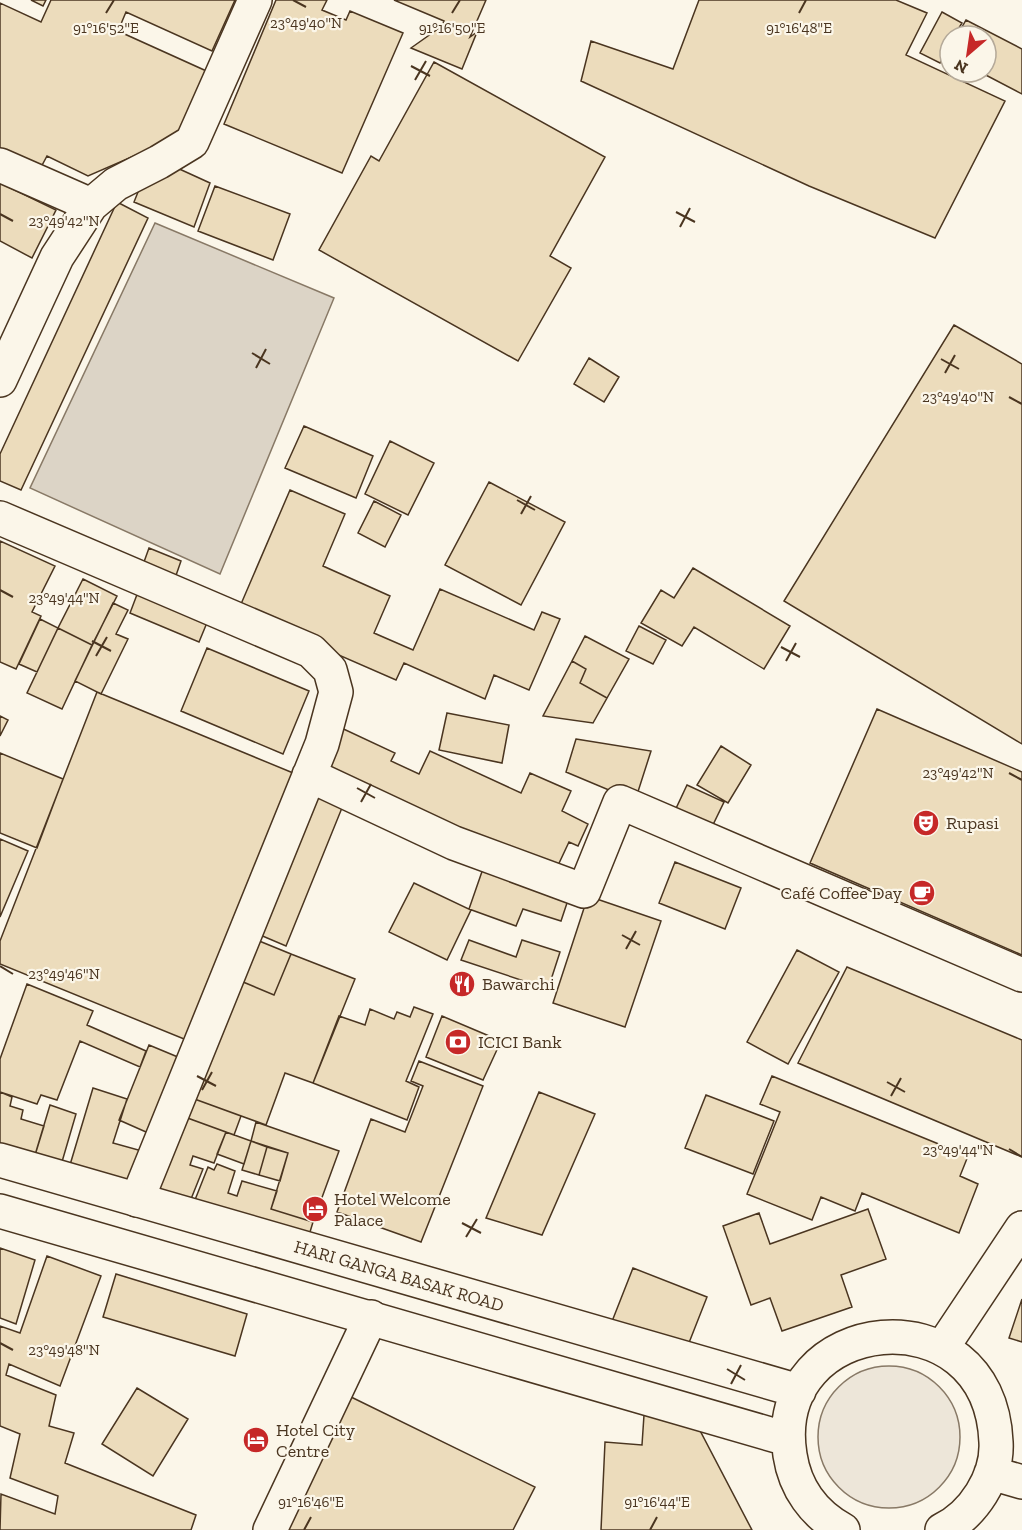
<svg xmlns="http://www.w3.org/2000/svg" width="1022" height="1530" font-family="'Zilla Slab',serif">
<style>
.green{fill:#ede6d9;stroke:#887966;stroke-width:1.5}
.water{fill:#dcd4c6;stroke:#887966;stroke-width:1.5}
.building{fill:#ecdcbc;stroke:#4a3520;stroke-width:1.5}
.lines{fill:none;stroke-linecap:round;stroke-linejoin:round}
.minor-casing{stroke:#4a3520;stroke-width:36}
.major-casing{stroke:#4a3520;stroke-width:36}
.minor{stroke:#fbf6e9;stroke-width:33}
.major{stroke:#fbf6e9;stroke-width:33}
.ticks{fill:none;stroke:#4a3520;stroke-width:2}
.labels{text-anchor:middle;stroke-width:4.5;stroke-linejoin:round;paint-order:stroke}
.poi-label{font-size:18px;fill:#4a3520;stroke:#fbf6e9;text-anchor:start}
.street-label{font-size:18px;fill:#4a3520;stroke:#fbf6e9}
.ticks-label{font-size:15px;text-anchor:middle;fill:#4a3520;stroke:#fbf6e9;stroke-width:4.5;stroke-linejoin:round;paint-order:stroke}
</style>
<rect width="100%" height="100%" fill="#fbf6e9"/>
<path class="green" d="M818 1437a71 71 0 1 1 142 0a71 71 0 1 1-142 0Z"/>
<path class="water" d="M155,223L334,298L220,574L30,488Z"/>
<path class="building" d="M31,0H46L43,6Z
M51,0H235L212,51L126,12L118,31L213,74L187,133L88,176L47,156L40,169L0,151V3L41,22Z
M276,0H327L322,10L346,20L350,11L403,33L342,173L224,124Z
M394,0H486L470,37L477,32L462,69L411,48L442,26L444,21Z
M699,0H896L927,13L906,55L1005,101L935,238L809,186L581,81L591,41L673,69Z
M942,12L962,23L954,36H950V44L940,63L920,53Z
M966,20L1022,49V94L980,72H986V36H957Z
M434,62L605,157L550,256L571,268L518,361L319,250L371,156L379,161Z
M175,167L210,183L194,227L134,202L142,182Z
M0,183L56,210L32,258L0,241Z
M215,186L290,214L273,260L198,231Z
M117,202L148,218L21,490L0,481V454Z
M954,325L1022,364V744L784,601Z
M589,358L619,377L604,402L574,384Z
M304,426L373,456L356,498L285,468Z
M390,441L434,463L408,515L365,494Z
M489,482L565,522L521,605L445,565Z
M290,490L345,514L323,566L390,596L374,633L413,650L440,589L534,630L542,612L560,619L529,690L494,675L485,699L404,663L396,680L238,611Z
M374,501L401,515L385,547L358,533Z
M0,541L55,566L32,612L41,616L16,669L0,662Z
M149,548L181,561L172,587L140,573Z
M693,568L790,626L764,669L694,627L682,646L641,623L661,590L674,598Z
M83,579L117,596L92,645L58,628Z
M141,584L211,613L199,642L130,613Z
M113,603L128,610L116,634L128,639L101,694L75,681Z
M40,619L58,628L37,672L19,664Z
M639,626L666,640L653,664L626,651Z
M58,628L92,645L62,709L27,693Z
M585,636L629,659L607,698L580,683L586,669L572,661Z
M207,648L309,691L283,754L181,711Z
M572,661L586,669L580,683L607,698L593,723L543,716Z
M97,692L298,775L189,1041L0,964V941Z
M877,709L1022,772V955L810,863Z
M447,713L509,725L502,763L439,750Z
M0,716L8,720L0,736Z
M335,725L395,753L391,761L419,774L430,751L521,793L530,773L571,791L562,811L588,824L578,846L569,842L553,876L313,771Z
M576,739L651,751L635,801L566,772Z
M721,746L751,765L728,803L697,785Z
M0,753L63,779L37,848L0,833Z
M312,784L346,798L286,946L253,932Z
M687,785L724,802L708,835L672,817Z
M0,839L28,851L0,917Z
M486,860L571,891L561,921L523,909L516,926L469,909Z
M675,862L741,888L725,929L659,903Z
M414,883L471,910L447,960L389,932Z
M588,896L661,921L625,1027L553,1003Z
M252,938L291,954L274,995L236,979Z
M469,940L516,957L522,940L560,952L548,989L461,960Z
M797,950L839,972L788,1064L747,1042Z
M291,954L355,979L313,1083L285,1073L266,1125L189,1097L236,979L274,995Z
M847,967L1022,1040V1157L798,1063Z
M27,984L93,1011L87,1025L146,1051L140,1067L80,1041L57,1100L41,1095L37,1104L0,1092V1059Z
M414,1007L433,1014L406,1081L419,1087L407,1120L313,1083L339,1016L365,1025L370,1009L394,1019L397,1012L410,1017Z
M442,1016L501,1041L483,1080L426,1057Z
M149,1045L185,1060L155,1136L119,1120Z
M419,1061L483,1086L421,1242L337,1212L371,1119L405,1132L423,1086L411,1081Z
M772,1076L968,1156L960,1176L978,1184L959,1233L862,1193L855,1211L821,1197L812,1220L747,1194L780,1112L760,1104Z
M93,1088L127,1099L113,1143L142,1151L133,1184L67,1175Z
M0,1092L12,1097L10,1106L23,1110L21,1119L44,1126L32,1165L0,1155Z
M539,1092L595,1114L542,1235L486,1218Z
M706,1095L774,1121L753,1174L685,1148Z
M189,1097L241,1116L234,1135L182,1116Z
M50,1105L76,1114L59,1172L32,1165Z
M182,1116L226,1132L214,1163L193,1156L190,1165L203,1169L187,1209L153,1196Z
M256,1122L339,1151L313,1222L271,1209L288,1153L251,1141Z
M226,1132L251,1141L244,1164L217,1154Z
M251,1141L267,1147L259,1175L242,1170Z
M267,1147L288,1153L280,1181L259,1175Z
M217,1164L235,1171L228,1193L237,1196L242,1181L277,1191L271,1209L313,1222L307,1242L191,1210L208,1167L214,1170Z
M868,1209L886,1259L841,1275L852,1307L782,1331L770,1298L751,1305L723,1226L759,1213L770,1244Z
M0,1248L35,1260L16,1324L0,1318Z
M47,1256L101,1276L60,1386L9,1364L6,1375L56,1395L49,1426L74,1433L65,1463L196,1515L191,1530H0L1,1494L55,1514L58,1496L10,1478L20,1434L0,1426V1326L20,1333Z
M633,1268L707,1297L683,1358L609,1329Z
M116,1274L247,1314L235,1356L103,1317Z
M1022,1299V1342L1009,1338Z
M137,1388L188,1419L153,1476L102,1444Z
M347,1395L535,1487L513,1530H278Z
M644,1415L696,1423L752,1530H601L605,1442L642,1445Z"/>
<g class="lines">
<defs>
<path id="minor" d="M0,165L91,205
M0,380L57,257L91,205L116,184L159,162L192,142L255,0
M0,518L311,651L330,670L336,692L322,744L137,1200
M309,775L454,843L584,891L620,802L1022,975
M942,1348L1022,1228
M270,1530L371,1317"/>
<path id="major" d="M0,1160L799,1391
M0,1211L787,1439
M991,1473L1022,1482
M843,1530C814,1514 795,1488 790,1455C767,1313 990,1288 996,1442C998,1477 973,1515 942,1530"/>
</defs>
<use href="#minor" class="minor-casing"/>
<use href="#major" class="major-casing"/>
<use href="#minor" class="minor"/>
<use href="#major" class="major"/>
</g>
<path class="ticks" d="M293,0L306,7M106,13L114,0M452,13L460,0M799,13L806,0M411,66L430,76M415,80L426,61M676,212L695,222M0,214L13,221M680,227L690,208M252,353L270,364M941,359L959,369M256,368L266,349M945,373L955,355M1009,397L1022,404M517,500L535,510M521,514L531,496M0,590L13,597M92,641L111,651M781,647L800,657M96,656L107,637M786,661L796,643M1009,773L1022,780M357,788L375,798M361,802L371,784M622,935L640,945M626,949L636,931M0,966L13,974M197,1076L216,1086M887,1082L905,1092M202,1090L212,1072M891,1096L901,1078M1009,1149L1022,1157M462,1223L481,1233M466,1237L477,1219M0,1343L13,1350M727,1369L745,1380M731,1384L741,1365M304,1530L311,1517M650,1530L657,1517"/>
<defs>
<symbol id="theatre-disc" viewBox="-11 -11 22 22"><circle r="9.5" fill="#c62828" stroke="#fbf6e9"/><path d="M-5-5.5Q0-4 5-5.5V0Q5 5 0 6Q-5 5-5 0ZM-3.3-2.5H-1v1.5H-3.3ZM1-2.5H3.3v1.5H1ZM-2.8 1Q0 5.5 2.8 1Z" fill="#fff"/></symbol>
<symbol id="cafe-disc" viewBox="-11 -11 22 22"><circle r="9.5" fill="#c62828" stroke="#fbf6e9"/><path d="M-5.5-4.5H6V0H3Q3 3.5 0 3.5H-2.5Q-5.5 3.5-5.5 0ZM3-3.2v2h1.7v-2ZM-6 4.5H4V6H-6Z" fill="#fff"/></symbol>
<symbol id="restaurant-disc" viewBox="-11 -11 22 22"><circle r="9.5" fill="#c62828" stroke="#fbf6e9"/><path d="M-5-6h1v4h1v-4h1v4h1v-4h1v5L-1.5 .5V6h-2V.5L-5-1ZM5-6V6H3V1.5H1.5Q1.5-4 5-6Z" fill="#fff"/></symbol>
<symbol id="bank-disc" viewBox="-11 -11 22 22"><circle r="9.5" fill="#c62828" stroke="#fbf6e9"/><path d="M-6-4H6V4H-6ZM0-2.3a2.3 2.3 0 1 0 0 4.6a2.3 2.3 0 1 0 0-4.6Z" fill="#fff"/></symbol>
<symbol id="hotel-disc" viewBox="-11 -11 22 22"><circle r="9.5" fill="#c62828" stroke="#fbf6e9"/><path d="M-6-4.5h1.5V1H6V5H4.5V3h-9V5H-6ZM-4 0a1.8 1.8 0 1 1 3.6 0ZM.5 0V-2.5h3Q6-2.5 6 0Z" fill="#fff"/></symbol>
</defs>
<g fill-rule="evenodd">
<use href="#theatre-disc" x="911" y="808" width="30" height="30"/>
<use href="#cafe-disc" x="907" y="878" width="30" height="30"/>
<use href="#restaurant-disc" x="447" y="969" width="30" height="30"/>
<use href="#bank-disc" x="443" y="1027" width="30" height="30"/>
<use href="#hotel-disc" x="300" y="1194" width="30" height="30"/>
<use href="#hotel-disc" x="241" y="1425" width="30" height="30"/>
</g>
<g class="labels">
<g class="poi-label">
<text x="946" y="829">Rupasi</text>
<text x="902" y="899" text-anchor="end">Café Coffee Day</text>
<text x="482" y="990">Bawarchi</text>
<text x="478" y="1048">ICICI Bank</text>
<text x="334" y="1205">Hotel Welcome<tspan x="334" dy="21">Palace</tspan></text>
<text x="276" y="1436">Hotel City<tspan x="276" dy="21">Centre</tspan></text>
</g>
<g class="street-label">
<text transform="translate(399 1276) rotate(16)" y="6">HARI GANGA BASAK ROAD</text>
</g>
</g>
<g class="ticks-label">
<text x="306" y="28">23°49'40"N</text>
<text x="106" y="33">91°16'52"E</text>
<text x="452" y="33">91°16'50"E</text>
<text x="799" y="33">91°16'48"E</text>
<text x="64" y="226">23°49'42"N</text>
<text x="958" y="402">23°49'40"N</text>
<text x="64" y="603">23°49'44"N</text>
<text x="958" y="778">23°49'42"N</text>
<text x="64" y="979">23°49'46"N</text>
<text x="958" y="1155">23°49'44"N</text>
<text x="64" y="1355">23°49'48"N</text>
<text x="311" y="1507">91°16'46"E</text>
<text x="657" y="1507">91°16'44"E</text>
</g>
<g transform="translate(968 54) rotate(209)"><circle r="28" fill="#fbf6e9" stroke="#b4a999" stroke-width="1.5"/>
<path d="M0-4.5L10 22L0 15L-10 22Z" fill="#c62828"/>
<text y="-9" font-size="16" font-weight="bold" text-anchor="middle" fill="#4a3520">N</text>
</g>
</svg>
